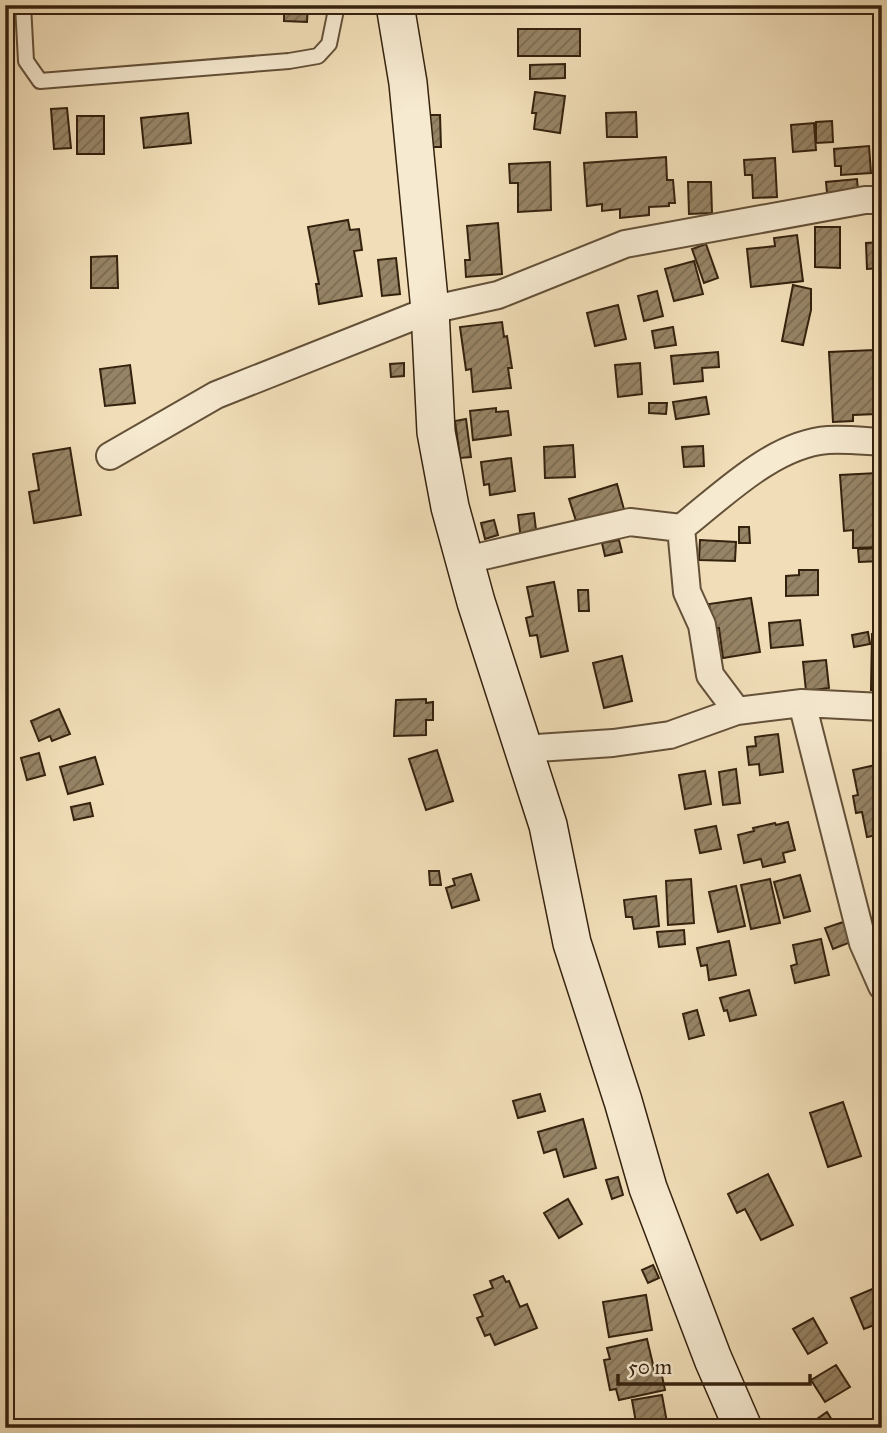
<svg xmlns="http://www.w3.org/2000/svg" width="887" height="1433" font-family="'IM FELL Great Primer',serif">
<style>
.building{fill:url(#building-hatch);stroke:#35220e;stroke-width:2}
.lines{fill:none;stroke-linecap:round;stroke-linejoin:round}
.lane-casing{stroke:#645138;stroke-width:18}
.street-casing{stroke:#645138;stroke-width:30}
.secondary-casing{stroke:#35220e;stroke-width:40}
.lane{stroke:#f6ead1;stroke-width:14}
.street{stroke:#f6ead1;stroke-width:26}
.secondary{stroke:#f6ead1;stroke-width:37}
</style>
<defs>
<pattern id="building-hatch" width="6" height="6" patternUnits="userSpaceOnUse" patternTransform="scale(1.75)"><rect width="6" height="6" fill="#978466"/><path d="M-1 1l2-2M0 6l6-6M5 7l2-2" fill="none" stroke="#7c6c52"/></pattern>
</defs>
<rect width="100%" height="100%" fill="#f1deb8"/>
<filter id="stains"><feTurbulence type="fractalNoise" baseFrequency=".00286" numOctaves="4"/><feColorMatrix values="0 0 0 0 .2 0 0 0 0 .09 0 0 0 0 .02 0 0 0 .5 -.17"/></filter>
<radialGradient id="worn" r=".72"><stop offset=".6" stop-color="#630" stop-opacity="0"/><stop offset="1" stop-color="#630" stop-opacity=".3"/></radialGradient>
<path class="building" d="M284,5H308L307,22L284,21Z
M535,5H556V13H535Z
M518,29H580V56H518Z
M565,64V78L530,79V65Z
M535,92L565,96L560,133L534,129L536,113H532Z
M67,108L71,148L54,149L51,109Z
M636,112L637,137H607L606,113Z
M188,113L191,143L144,148L141,118Z
M424,115H440L441,147H425Z
M77,116H104V154H77Z
M832,121L833,142L816,143V122Z
M814,123L816,150L793,152L791,125Z
M869,146L871,173L841,175V166H835L834,149Z
M666,157L667,180H673L675,203H669V206L649,207V215L620,218V209L602,211V204L587,206L584,163Z
M775,158L777,197L753,198L752,175H745L744,160Z
M550,162L551,210L518,212V183H510L509,164Z
M857,179L858,190L827,193L826,182Z
M688,182H711L712,213L689,214Z
M348,220L350,230L359,229L362,250L354,251L362,296L319,304L316,284H319L308,227Z
M498,223L502,274L466,277L465,260H470L467,226Z
M815,227H840V268L815,267Z
M797,235L803,281L751,287L747,249L775,246L774,238Z
M882,242V268L867,269L866,243Z
M706,244L718,278L704,283L692,249Z
M117,256L118,288H91V257Z
M396,258L400,294L382,296L378,260Z
M694,261L703,294L674,301L665,269Z
M793,285L811,289V310L803,345L782,341Z
M657,291L663,316L644,321L638,296Z
M618,305L626,339L595,346L587,313Z
M502,322L504,337L507,336L512,368H508L511,388L473,392L471,369L466,370L460,327Z
M673,327L676,345L655,348L652,331Z
M874,350L877,414L853,415V421L833,422L829,352Z
M718,352L719,367L702,368L703,381L674,384L671,356Z
M404,363V376L391,377L390,364Z
M640,363L642,394L618,397L615,365Z
M130,365L135,403L105,406L100,369Z
M706,397L709,414L676,419L673,402Z
M649,403H667L666,414L649,413Z
M496,408V412L508,411L511,435L473,440L470,411Z
M466,419L471,457L460,458L455,421Z
M573,445L575,477L545,478L544,447Z
M703,446L704,466L684,467L682,447Z
M70,448L81,515L34,523L29,492L39,490L33,454Z
M511,458L515,491L490,495L489,484L484,485L481,462Z
M877,473L878,503L882,502L881,547L853,548V530L844,531L840,475Z
M617,484L625,513L577,524L569,499Z
M534,513L537,538L521,540L518,515Z
M494,520L498,535L485,539L481,523Z
M739,527H749L750,543H739Z
M619,540L622,552L605,556L602,543Z
M700,540L736,542L735,561L699,560Z
M880,548L881,561L859,562L858,549Z
M799,570H818V595L786,596V576L799,575Z
M554,582L568,651L541,657L537,635L530,636L526,618L533,616L527,587Z
M578,590H588L589,611H579Z
M751,598L760,652L723,658L719,628L713,629L709,604Z
M800,620L803,645L771,648L769,623Z
M868,632L870,644L854,647L852,635Z
M872,634H882V690H871Z
M622,656L632,701L604,708L593,663Z
M826,660L829,688L806,691L803,662Z
M426,699V703L433,702V720H426V735L394,736L396,700Z
M59,709L70,734L52,741L50,736L39,741L31,721Z
M778,734L783,772L760,775L759,764L749,765L747,747L756,746L755,737Z
M437,750L453,801L426,810L409,759Z
M39,753L45,775L27,780L21,758Z
M95,757L103,784L68,794L60,767Z
M880,764L882,775V834L867,837L862,812L856,813L853,796L858,795L853,770Z
M736,769L740,803L723,805L719,772Z
M705,771L711,804L685,809L679,775Z
M90,803L93,816L74,820L71,807Z
M788,822L795,850L783,853L785,862L763,867L761,859L744,863L738,835L754,831L753,828L775,823L776,825Z
M716,826L721,849L700,853L695,830Z
M429,871H439L441,885H430Z
M471,874L479,900L452,908L446,888L455,885L453,879Z
M800,875L810,911L784,918L774,882Z
M691,879L694,923L668,925L666,881Z
M770,879L780,923L751,929L741,885Z
M736,886L745,926L718,932L709,892Z
M656,896L659,926L634,929L632,917H626L624,900Z
M843,922L851,942L833,949L825,928Z
M684,930L685,944L659,947L657,932Z
M821,939L829,975L795,983L791,966L797,964L793,945Z
M729,941L736,975L709,980L707,965L701,966L697,948Z
M749,990L756,1015L730,1021L727,1010L724,1011L720,998Z
M697,1010L704,1035L689,1039L683,1014Z
M540,1094L545,1111L518,1118L513,1101Z
M843,1102L861,1156L828,1167L810,1113Z
M583,1119L596,1168L564,1177L556,1149L544,1153L538,1132Z
M768,1174L793,1225L761,1240L745,1209L737,1213L728,1194Z
M618,1177L623,1195L612,1199L606,1180Z
M568,1199L582,1224L559,1238L544,1213Z
M653,1265L659,1278L648,1283L642,1270Z
M503,1276L506,1282L509,1281L520,1307L527,1304L537,1328L495,1345L490,1334L485,1336L477,1318L483,1316L474,1295L493,1288L490,1281Z
M877,1287L882,1299V1322L864,1329L851,1298Z
M646,1295L652,1330L609,1337L603,1302Z
M813,1318L827,1343L808,1354L793,1329Z
M647,1339L655,1373L661,1371L665,1390L619,1400L616,1389L610,1390L604,1360L610,1359L607,1348Z
M836,1365L850,1387L825,1402L811,1380Z
M662,1395L668,1428H637L632,1400Z
M827,1412L837,1428H804Z"/>
<g class="lines">
<defs>
<path id="lane" d="M23,5L26,61L40,81L289,61L318,56L329,44L337,5"/>
<path id="street" d="M110,456L216,395L430,310L498,295L625,244L865,200H882
M466,560L630,522L681,528
M802,703L863,943L882,986
M737,711L710,675L702,625L687,592L681,528C722,496 773,444 828,440C845,439 864,441 882,442
M522,749L613,743L670,735L737,711L802,703L882,707"/>
<path id="secondary" d="M395,5L408,83L430,310L436,432L450,507L476,602L548,825L572,943L623,1101L648,1188L713,1359L743,1428"/>
</defs>
<use href="#lane" class="lane-casing"/>
<use href="#street" class="street-casing"/>
<use href="#secondary" class="secondary-casing"/>
<use href="#lane" class="lane"/>
<use href="#street" class="street"/>
<use href="#secondary" class="secondary"/>
</g>
<rect width="887" height="1433" fill="none" stroke="#f1deb8" stroke-width="28"/>
<rect x="7" y="7" width="873" height="1419" fill="none" stroke="#35220e" stroke-width="3.5"/>
<rect x="14" y="14" width="859" height="1405" fill="none" stroke="#35220e" stroke-width="2"/>
<path d="M618 1374v10h192v-10" fill="none" stroke="#35220e" stroke-width="3.5"/>
<text x="628" y="1374" font-size="21" fill="#35220e" stroke="#f6ead1" stroke-width="5" paint-order="stroke">50 m</text>
<rect width="100%" height="100%" filter="url(#stains)"/>
<rect width="100%" height="100%" fill="url(#worn)"/>
</svg>
